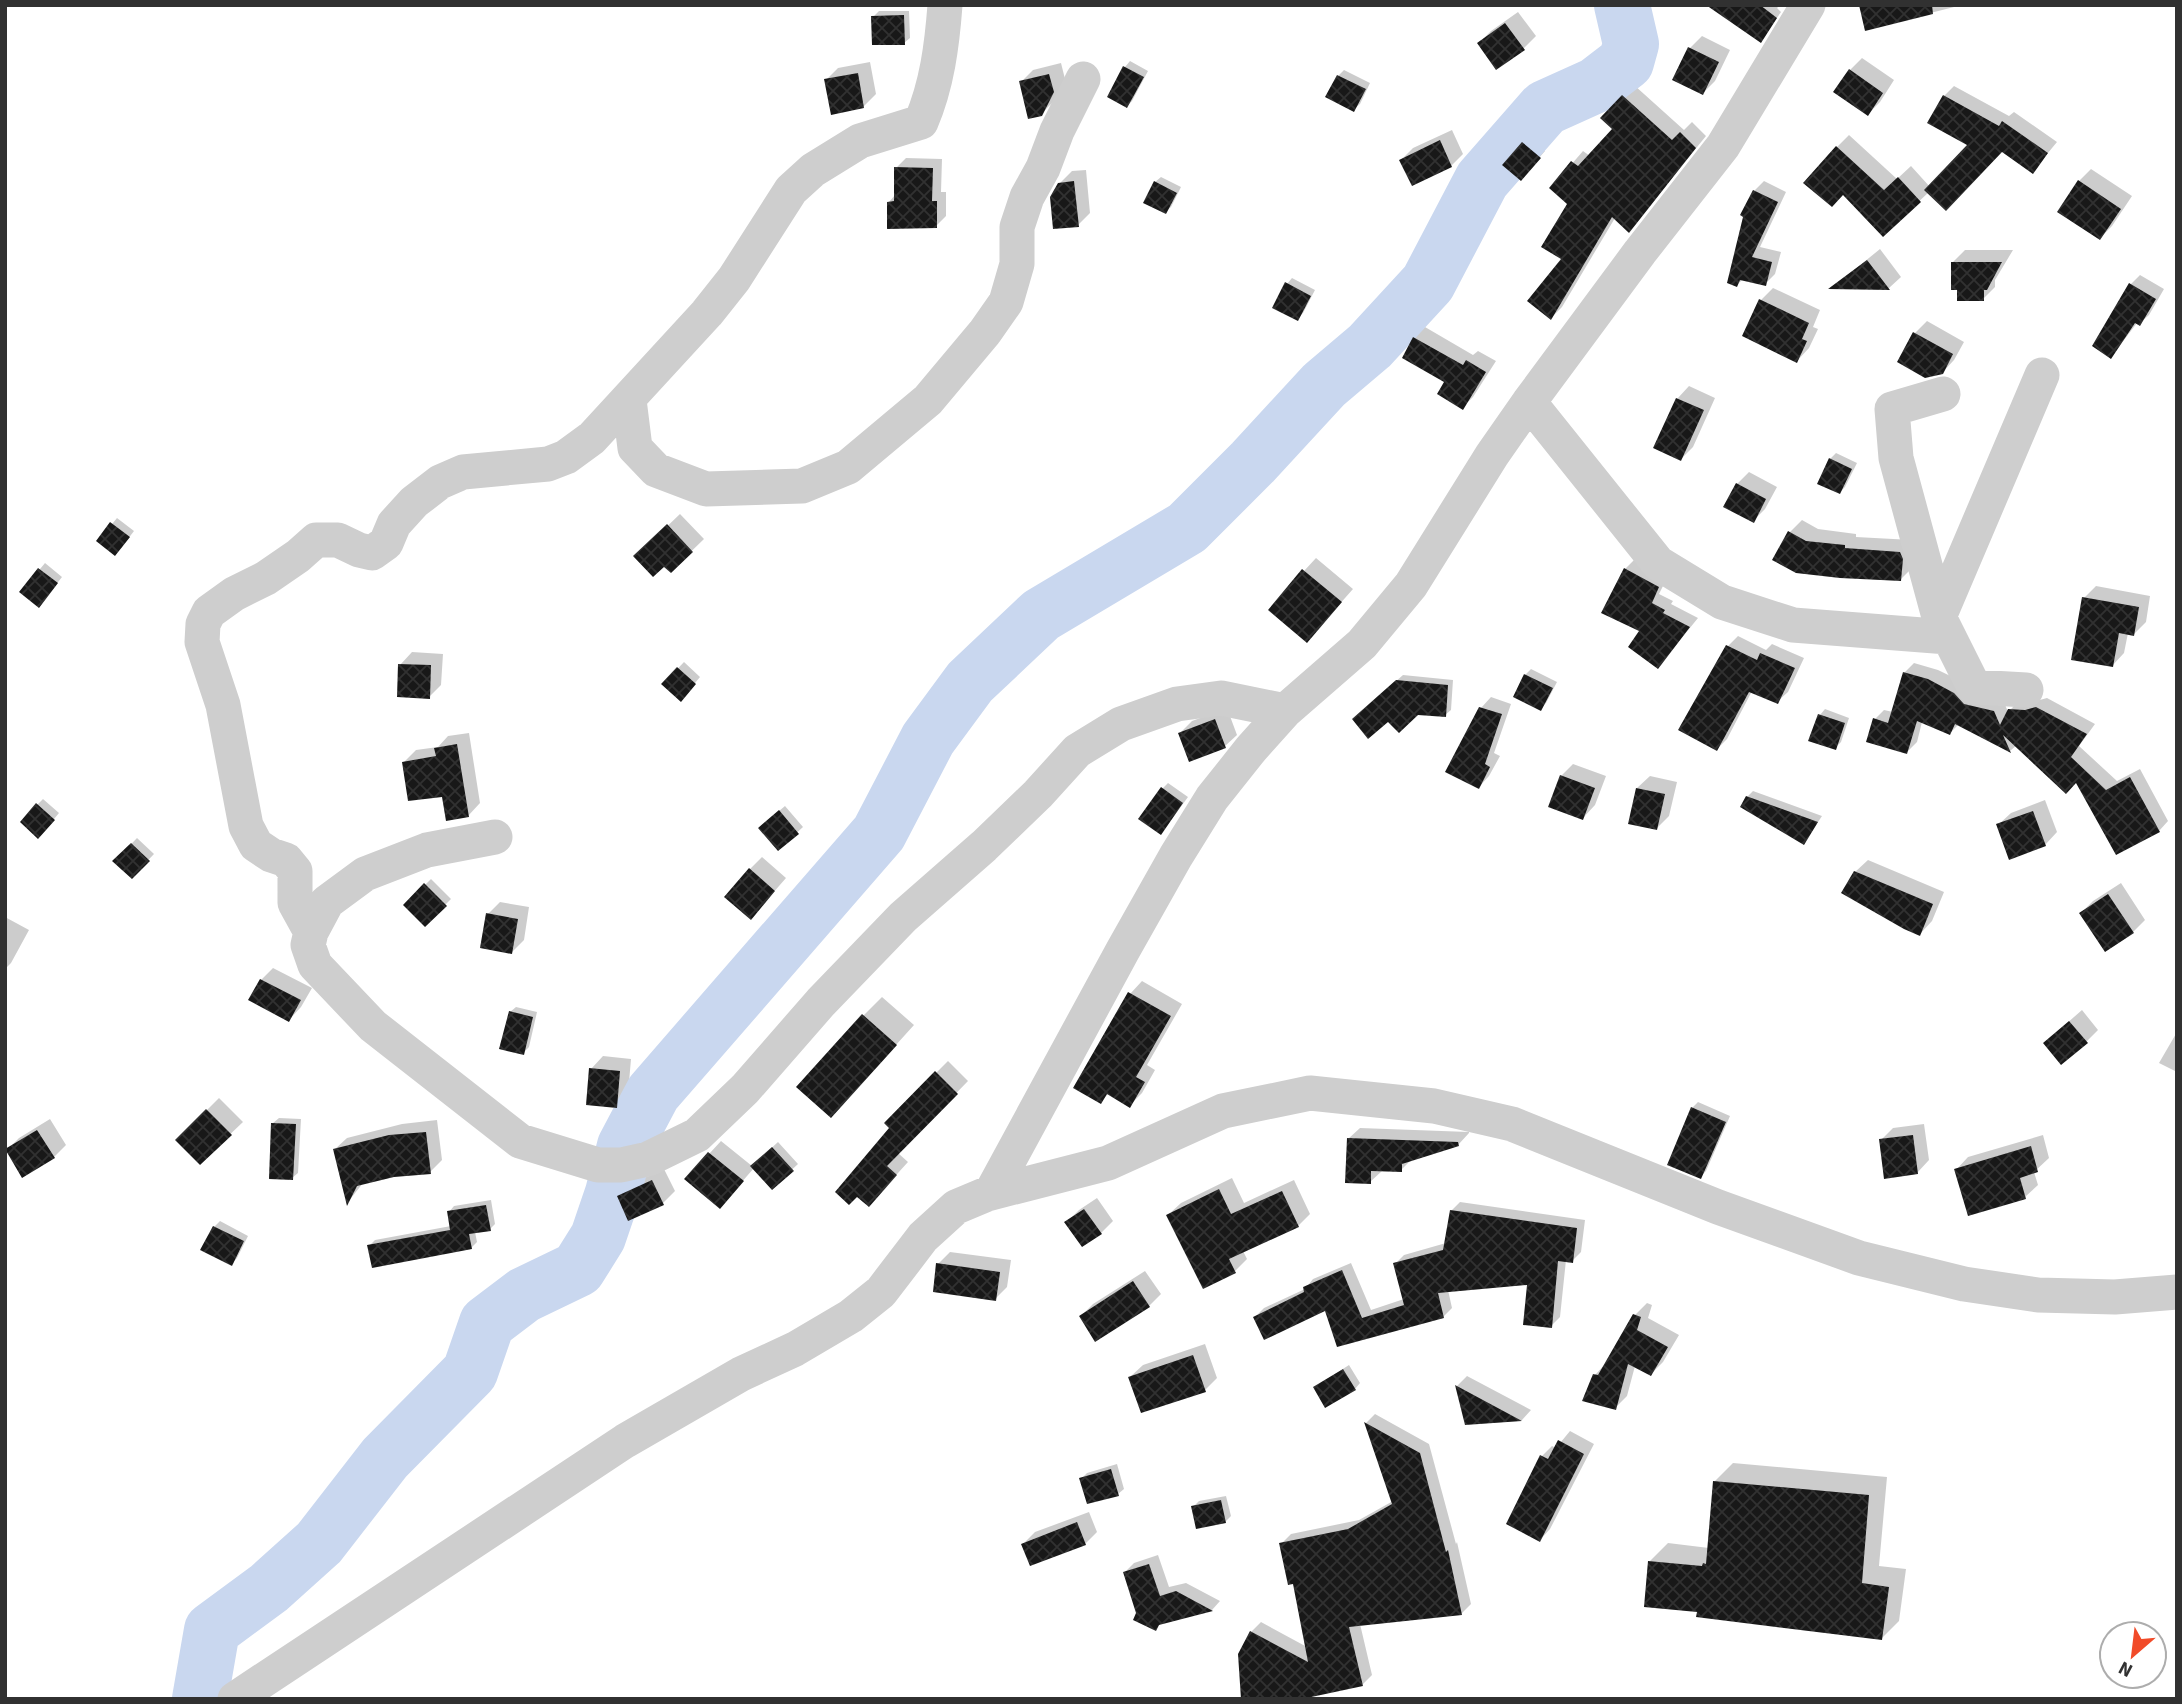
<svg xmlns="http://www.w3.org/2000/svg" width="2182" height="1704" font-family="'Source Sans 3',sans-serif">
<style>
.shadow{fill:#0003}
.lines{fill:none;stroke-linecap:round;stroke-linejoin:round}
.river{stroke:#c9d7ef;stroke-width:56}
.building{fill:url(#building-cross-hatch)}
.minor{stroke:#cecece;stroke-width:35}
</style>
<defs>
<pattern id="building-cross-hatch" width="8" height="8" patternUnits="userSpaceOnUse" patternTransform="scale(1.75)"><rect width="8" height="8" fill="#181818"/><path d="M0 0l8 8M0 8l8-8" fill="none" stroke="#313131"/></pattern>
</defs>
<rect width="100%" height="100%" fill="#fff"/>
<path class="shadow" d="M1744,5H1780L1777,8L1781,12L1761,41Z
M1861,5H1962L1867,29Z
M879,11H909L910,38L904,43L873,17Z
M1518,12L1536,36L1524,48L1497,68L1479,43L1491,31Z
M1702,36L1730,50L1715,81L1703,93L1690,48Z
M1862,58L1894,80L1880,102L1868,114L1850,70Z
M1130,61L1148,71L1132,101L1127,106L1125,67Z
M870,62L876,94L863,107L826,80L838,68Z
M1061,63L1065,79L1054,101L1041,114L1021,82L1033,70Z
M1344,70L1370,83L1360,104L1354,109L1338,76Z
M1634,85L1684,130L1692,122L1706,136L1629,231L1615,218L1562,307L1551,318L1564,258L1569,203L1551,188L1583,151L1590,156L1615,129L1603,118Z
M1954,86L2009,116L2014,112L2057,142L2033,171L2002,150L1929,192L1883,235L1837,147L1849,135L1897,179L1911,166L1930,187L1970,145L1944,96Z
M1452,130L1463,154L1451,166L1401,160L1413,148Z
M1529,137L1545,151L1526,173L1505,165Z
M906,158L942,159L941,192H946V216L936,226L889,202L895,195L896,168Z
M2091,169L2132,196L2112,226L2100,238L2079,181Z
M1086,170L1090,213L1078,225L1059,184L1072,171Z
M1161,177L1181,187L1171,207L1165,212L1155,182Z
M1764,181L1786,192L1760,247L1781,252L1775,274L1765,284L1743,279L1737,285L1754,191Z
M1880,249L1901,277L1889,288H1832Z
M1965,250H2013L1995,280V287L1983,299L1953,262Z
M2140,275L2164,289L2149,315L2139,324L2137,323L2111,357L2094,346L2131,284Z
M1292,278L1315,290L1303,313L1297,319L1287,284Z
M1773,288L1820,310L1813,327L1818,329L1809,348L1797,361L1761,300Z
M1927,321L1964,342L1954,360L1942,373L1915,333Z
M1425,327L1473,355L1478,351L1496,361L1473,397L1462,408L1446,381L1414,338Z
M1689,386L1715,398L1693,447L1681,459L1677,399Z
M1836,453L1857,463L1845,487L1840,492L1830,459Z
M1749,472L1777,487L1765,509L1753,521L1737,484Z
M680,514L704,539L671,571L664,564L636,556Z
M117,518L134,531L121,548L98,541Z
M1802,520L1818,529L1856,534V537L1912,540L1913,567L1901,579L1775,559L1790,532Z
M1316,558L1353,589L1307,641L1304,571Z
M1634,560L1667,578L1659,594L1673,601L1671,604L1698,618L1658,667L1642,631L1625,569Z
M45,563L62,577L44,600L21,592Z
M2096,586L2150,596L2146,622L2134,634L2128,633L2124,653L2112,666L2084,598Z
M1738,636L1766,650L1772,644L1804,658L1788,692L1777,702L1752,691L1727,739L1717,749L1728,646Z
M412,652L443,654L441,685L429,697L400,665Z
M684,662L700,677L686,694L663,684Z
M1914,663L1938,670L2004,702L2008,712L2020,700L2036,701L2047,698L2095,724L2079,746L2117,781L2140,769L2168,821L2159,831L2017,745L2010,751L1959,724L1950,733L1922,722L1917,742L1907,752L1875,719L1884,710L1893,712L1904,673Z
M1531,669L1557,682L1546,703L1541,709L1515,696L1525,675Z
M1403,675L1453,680L1451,710L1445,715L1418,713L1388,720L1359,714Z
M1491,697L1511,704L1494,753L1500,756L1489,776L1479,787L1481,708Z
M1227,708L1237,735L1224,747L1180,733L1192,721Z
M1825,709L1849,718L1841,742L1835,748L1820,715Z
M469,733L480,803L468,816L404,762L416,750L438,747L448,736Z
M1573,764L1606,776L1595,805L1583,818L1561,776Z
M1650,776L1677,782L1669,816L1657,828L1637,788Z
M1168,783L1188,797L1166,827L1163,788Z
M1753,791L1822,816L1804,843L1747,797Z
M43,799L59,813L44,831L37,805Z
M2045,800L2057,832L2045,845L1998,825L2011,813Z
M785,806L803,827L779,849L766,822Z
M137,838L154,854L132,877L115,861Z
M762,857L786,878L751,918L750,869Z
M1868,860L1944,892L1932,921L1920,934L1855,872Z
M431,879L451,899L425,925L405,905Z
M2121,883L2145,920L2133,932L2106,950L2081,913L2093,901Z
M500,902L529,907L524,940L512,952L488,914Z
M5,917L29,930L11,963L5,969Z
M273,968L312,988L301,1007L289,1020L261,980Z
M1142,981L1182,1004L1147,1065L1155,1070L1142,1093L1130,1105L1109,1093L1100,1102L1130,994Z
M882,997L914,1025L849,1097L864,1015Z
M516,1007L537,1012L529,1047L523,1053L510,1012Z
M2082,1010L2098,1030L2086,1042L2058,1031Z
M2177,1032V1072L2159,1063Z
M603,1056L631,1059L628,1094L616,1106L591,1069Z
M948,1061L968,1081L898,1153L908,1162L869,1205L892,1128L886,1123Z
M219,1098L243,1122L200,1163L177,1140Z
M1698,1102L1730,1116L1706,1171L1701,1176L1692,1108Z
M279,1118L301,1119L298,1173L292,1178L273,1123Z
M50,1119L66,1145L54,1157L7,1150L19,1138Z
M437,1120L442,1160L430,1172L394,1176L363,1183L348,1202L334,1150L347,1138L402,1124Z
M1924,1124L1929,1160L1917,1173L1881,1140L1893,1128Z
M1360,1128L1469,1132V1133L1458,1145L1413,1158L1401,1170L1382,1171L1370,1182L1348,1139Z
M2043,1135L2049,1158L2034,1172L2038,1185L2025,1197L1956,1170L1968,1157Z
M721,1141L752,1166L778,1142L798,1164L772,1188L754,1168L720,1207L686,1179Z
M664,1169L675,1191L663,1203L619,1196L631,1184Z
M1232,1178L1244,1203L1294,1180L1310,1214L1298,1226L1243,1251L1247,1259L1235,1271L1203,1286L1168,1215L1181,1203Z
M1097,1198L1113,1221L1101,1233L1067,1222L1079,1210Z
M491,1200L495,1224L490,1229L475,1232L477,1242L471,1248L369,1246L375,1240L451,1226L449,1212L454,1206Z
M1460,1202L1585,1220L1581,1252L1572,1261L1566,1260L1560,1317L1551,1326L1529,1284L1448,1290L1452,1308L1443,1317L1338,1345L1326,1309L1255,1317L1264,1308L1305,1289L1313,1279L1351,1263L1371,1310L1404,1299L1395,1264L1404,1255L1446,1243L1451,1211Z
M220,1221L248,1236L237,1258L231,1264L203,1249L214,1227Z
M950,1252L1011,1260L1007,1287L995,1299L938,1264Z
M1145,1271L1161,1294L1149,1306L1081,1316L1093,1304Z
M1647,1303L1652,1305L1648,1318L1679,1335L1663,1362L1651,1374L1635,1366L1627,1396L1615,1408L1595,1375L1607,1362L1635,1315Z
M1205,1344L1217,1378L1205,1390L1130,1377L1143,1365Z
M1349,1365L1360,1383L1355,1389L1315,1387Z
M1467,1376L1531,1410L1522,1420L1466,1423L1457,1386Z
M1375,1414L1429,1444L1456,1544L1457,1542L1471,1604L1462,1613L1360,1624L1372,1675L1362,1685L1294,1699L1251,1632L1261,1622L1307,1647L1294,1581L1281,1544L1291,1534L1359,1520L1393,1501L1366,1423Z
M1570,1431L1594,1444L1550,1529L1540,1540L1542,1456L1552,1446L1556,1448Z
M1733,1463L1887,1477L1879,1566L1906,1569L1899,1621L1881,1639L1699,1610L1650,1561L1668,1543L1709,1548L1715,1481Z
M1117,1464L1124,1489L1118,1494L1081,1479L1087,1473Z
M1226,1496L1231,1516L1225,1522L1193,1507L1199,1501Z
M1089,1512L1097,1532L1085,1544H1023L1035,1532Z
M1158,1555L1169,1587L1186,1583L1220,1601L1212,1610L1162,1622L1155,1629L1138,1613L1125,1572L1134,1563Z"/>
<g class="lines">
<path class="river" d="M200,1699L212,1630L269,1588L319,1543L385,1458L470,1372L487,1323L524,1295L578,1269L598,1237L613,1193L625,1146L653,1093L879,833L928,739L970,682L1041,615L1187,528L1253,462L1324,385L1370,346L1428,283L1482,180L1545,108L1596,85L1626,62L1631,44L1622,5"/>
</g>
<path class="building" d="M1706,5H1760L1777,18L1761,43Z
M1859,5H1932L1933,14L1865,31Z
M904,15L905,45H872L871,16Z
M1505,23L1525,50L1496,70L1477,43Z
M1688,47L1719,62L1703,95L1672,80Z
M1123,66L1144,77L1127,108L1107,97Z
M1849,69L1883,93L1868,116L1833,92Z
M858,73L864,108L831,115L824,79Z
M1049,74L1054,92L1042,116L1028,119L1019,81Z
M1337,75L1366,89L1354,112L1325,97Z
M1622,95L1672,140L1680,132L1696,148L1629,233L1612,217L1551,320L1527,301L1561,259L1541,247L1567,204L1549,188L1571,161L1578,166L1612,129L1600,118Z
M1943,95L1999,126L2002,121L2048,153L2033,174L2002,152L1946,211L1924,190L1967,145L1927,123Z
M1440,140L1452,167L1412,186L1399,160Z
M1522,142L1541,158L1521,181L1502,165Z
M1836,146L1884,190L1898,177L1921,202L1883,237L1843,195L1832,207L1803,183Z
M894,167L933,168L932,201H937V228L887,229V202L894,201Z
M2078,180L2121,209L2100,240L2057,212Z
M1074,181L1079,227L1053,229L1050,197L1058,183Z
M1154,181L1177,193L1166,214L1143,203Z
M1753,190L1778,202L1752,257L1772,262L1766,286L1740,280L1737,287L1727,283L1743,217L1740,215Z
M1867,260L1890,290L1828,289Z
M1951,262H2002L1987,290H1984V301H1957V290H1951Z
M1285,282L1311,296L1298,321L1272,308Z
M2129,283L2156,299L2140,326L2135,323L2111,359L2092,346Z
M1759,299L1809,323L1802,339L1807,341L1797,363L1742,336Z
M1913,332L1953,354L1943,374L1925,378L1897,362Z
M1413,337L1463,365L1466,360L1486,372L1463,410L1437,394L1444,382L1402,358Z
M1676,398L1704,410L1681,461L1653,448Z
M1829,458L1852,469L1840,494L1817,484Z
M1736,483L1766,499L1754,523L1723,507Z
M110,522L130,537L115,556L96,541Z
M667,524L693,552L671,573L664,567L653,577L633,556Z
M1788,531L1806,541L1845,545V548L1900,552L1903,559L1901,581L1840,578L1796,573L1772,560Z
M38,568L58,583L39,608L19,592Z
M1624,568L1659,587L1652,603L1665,610L1663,613L1690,627L1658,669L1628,647L1639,631L1601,613Z
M1302,569L1342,602L1307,643L1268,610Z
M2082,597L2139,607L2134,636L2119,633L2113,667L2071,660Z
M1726,645L1757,660L1760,653L1795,668L1778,704L1749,692L1717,751L1678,730Z
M398,664L431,665L430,699L397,697Z
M677,667L696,684L681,702L661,684Z
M1903,672L1928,679L1954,693L1964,704L1994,711L2000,725L2008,709L2025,710L2036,707L2087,734L2071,757L2106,790L2130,777L2160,832L2116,855L2076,783L2066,794L2003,735L2011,753L1955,724L1950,735L1917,721L1907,754L1866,742L1873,718L1888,723Z
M1524,674L1553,688L1541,711L1513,697Z
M1396,680L1448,685L1446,717L1418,715L1399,733L1388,722L1368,739L1352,719Z
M1479,707L1502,714L1485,764L1490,767L1479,789L1445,772Z
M1818,714L1845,723L1836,750L1808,741Z
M1215,719L1226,748L1189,762L1178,733Z
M457,744L469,817L446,821L442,797L408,801L402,762L436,756L434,748Z
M1560,775L1595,788L1583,820L1548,807Z
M1161,787L1183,803L1161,835L1138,819Z
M1636,788L1665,794L1657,830L1628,824Z
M1746,796L1818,822L1804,845L1740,807Z
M36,803L55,820L38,839L20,822Z
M779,810L799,834L778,851L758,828Z
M2033,811L2046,846L2009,860L1996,824Z
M131,843L150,861L132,879L112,861Z
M749,868L775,891L751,920L724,897Z
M1854,871L1933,904L1920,936L1904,929L1841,893Z
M424,883L447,906L425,927L403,905Z
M2108,894L2134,933L2105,952L2079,913Z
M486,913L518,919L512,954L480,948Z
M260,979L301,1000L289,1022L248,1000Z
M1128,992L1171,1016L1136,1077L1145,1082L1130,1108L1107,1094L1101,1104L1073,1088Z
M509,1011L533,1017L524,1055L499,1049Z
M862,1014L897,1045L831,1118L796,1087Z
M2069,1021L2088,1043L2061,1065L2043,1043Z
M589,1068L620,1071L617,1108L586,1105Z
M935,1071L958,1094L887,1166L897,1175L869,1207L857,1197L849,1205L835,1192L889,1128L884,1123Z
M1691,1107L1726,1122L1701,1179L1667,1165Z
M206,1109L232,1135L200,1165L175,1140Z
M271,1123L296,1124L293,1180L269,1179Z
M37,1130L55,1158L22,1178L5,1149Z
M426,1132L431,1174L394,1177L357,1186L347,1206L333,1149L389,1135Z
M1913,1135L1918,1174L1884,1179L1879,1139Z
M1347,1138L1458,1142L1459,1146L1402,1164V1172L1371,1171V1184L1345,1183Z
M2031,1146L2038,1172L2020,1178L2026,1199L1968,1216L1954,1169Z
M772,1147L794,1171L772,1190L750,1166Z
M708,1152L744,1181L720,1209L684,1179Z
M652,1180L664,1205L628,1221L617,1196Z
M1219,1189L1231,1214L1282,1191L1299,1227L1229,1259L1236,1273L1203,1289L1166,1215Z
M486,1205L491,1231L469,1234L472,1249L372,1268L367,1245L450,1230L447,1211Z
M1084,1209L1102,1234L1082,1247L1064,1222Z
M1450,1210L1577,1228L1573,1263L1558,1261L1552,1328L1523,1325L1527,1285L1438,1293L1444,1318L1337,1347L1325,1311L1264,1340L1253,1317L1304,1292L1303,1287L1342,1270L1362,1318L1404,1305L1393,1263L1443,1250Z
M213,1226L244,1241L232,1266L200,1250Z
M936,1263L1000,1272L996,1301L933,1292Z
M1133,1281L1150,1307L1095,1342L1079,1316Z
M1633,1314L1641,1317L1637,1330L1668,1347L1651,1376L1628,1364L1616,1410L1582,1401L1593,1374L1598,1375Z
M1193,1355L1206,1392L1141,1413L1128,1377Z
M1343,1369L1356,1390L1325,1408L1313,1387Z
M1455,1385L1522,1421L1465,1425Z
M1364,1422L1420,1453L1446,1552L1448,1550L1462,1615L1349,1627L1363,1686L1302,1699H1241L1238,1654L1250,1631L1308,1662L1293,1584L1288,1585L1279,1543L1348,1529L1392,1504Z
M1558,1440L1584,1454L1540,1542L1506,1524L1540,1455L1548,1459Z
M1111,1469L1119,1496L1087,1504L1079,1478Z
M1713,1481L1869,1495L1862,1583L1889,1587L1882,1640L1696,1617L1697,1612L1644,1607L1648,1561L1702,1566L1703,1563L1706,1564Z
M1221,1500L1226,1523L1196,1529L1191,1506Z
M1077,1522L1086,1545L1030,1566L1021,1544Z
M1149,1564L1160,1596L1176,1591L1213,1611L1159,1625L1156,1631L1133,1620L1136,1613L1123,1572Z"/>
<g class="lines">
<path class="minor" d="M629,400L635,448L656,470L706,489L802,486L848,467L928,400L985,332L1006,302L1017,264V227L1027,197L1043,168L1057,131L1083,79
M1529,402L1658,563L1722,602L1793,625L1948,637
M1939,617L1896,458L1892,409L1943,394
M2026,690L1974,687L1939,617L2042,375
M495,837L427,850L365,874L327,902L311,932L308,945L315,965L373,1026L520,1141L598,1165H621L648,1159L697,1135L745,1089L821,1002L903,917L984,846L1038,794L1077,751L1121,724L1177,704L1221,698L1285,711
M311,932L295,903V871L286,860L271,855L256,845L246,826L223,705L202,642L203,624L209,612L234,594L266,578L298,556L316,540H338L359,550L372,553L386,543L394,524L414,502L440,482L463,472L548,464L566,457L592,438L707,313L734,279L791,190L813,170L860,141L921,122C937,85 942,45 945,5
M991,1193L1123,950L1176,856L1212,798L1251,749L1285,711L1362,644L1411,585L1492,455L1529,402L1640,252L1723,146L1808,5
M235,1699L625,1441L741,1374L795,1349L851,1316L881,1292L923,1237L956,1207L987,1194L1108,1163L1223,1111L1310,1093L1434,1106L1512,1124L1718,1207L1859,1258L1964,1284L2038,1295L2115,1297L2177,1292"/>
</g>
<rect width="2182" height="1704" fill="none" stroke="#313131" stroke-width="14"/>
<g transform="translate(2133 1655) rotate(208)"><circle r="33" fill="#ffffff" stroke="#adadad" stroke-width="2"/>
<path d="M0-5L12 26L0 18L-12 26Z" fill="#f14b29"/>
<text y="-10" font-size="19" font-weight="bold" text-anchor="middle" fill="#313131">N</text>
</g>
</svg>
